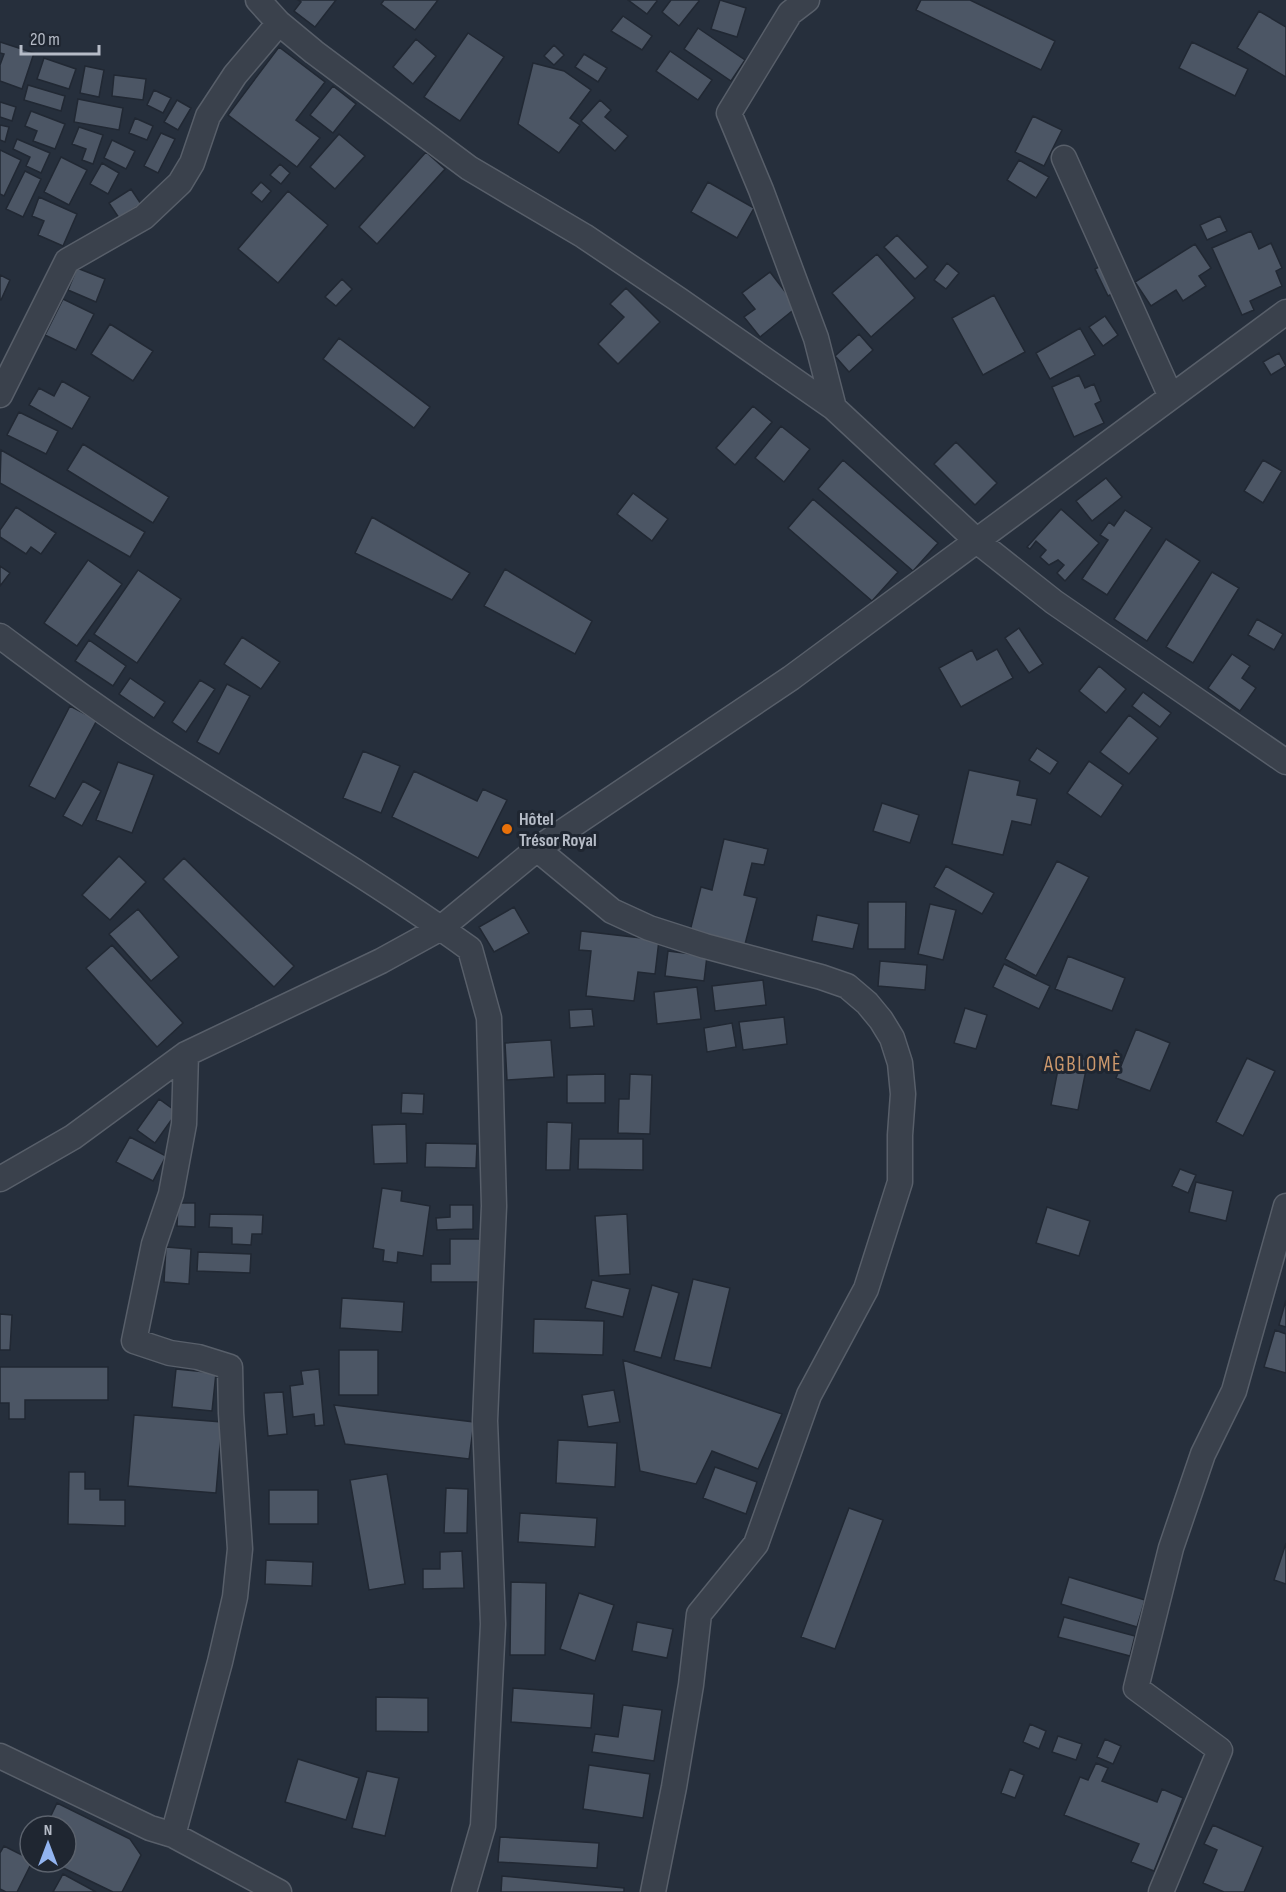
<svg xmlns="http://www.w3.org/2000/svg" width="1286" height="1892" font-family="'Sofia Sans Condensed',sans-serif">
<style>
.building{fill:#4c5665;stroke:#212833;stroke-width:1.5}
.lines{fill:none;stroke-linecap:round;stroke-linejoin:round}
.street-casing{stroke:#585f6a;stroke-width:27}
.street{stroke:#3a414c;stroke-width:24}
.food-dot{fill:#e8710a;stroke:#1f2631;stroke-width:2}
.labels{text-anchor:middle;stroke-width:6;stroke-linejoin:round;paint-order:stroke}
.poi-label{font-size:18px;font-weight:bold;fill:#b6bcc7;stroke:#1f2631;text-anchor:start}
.quarter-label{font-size:21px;letter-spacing:1.5px;fill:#cc986c;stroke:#1f2631}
</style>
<rect width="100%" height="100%" fill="#262f3c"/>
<path class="building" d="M298,0H336L315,27L294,11L301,2Z
M384,0H438L415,30L381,4Z
M628,0H656L657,1L647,14Z
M671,0H698L699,1L679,26L662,12Z
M720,0L746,8L737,37L711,29Z
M921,0H970L1055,41L1041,70L916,10Z
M1259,11L1286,27V77L1237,48Z
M623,16L652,36L642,50L611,31Z
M698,28L745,60L731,81L684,49Z
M468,33L504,57L460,121L424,97Z
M416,39L436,56L413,84L393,67Z
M0,42L34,53L22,89L0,81V65L4,54L0,53Z
M1192,42L1248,69L1235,96L1179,68Z
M554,45L564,55L554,65L544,56Z
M279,47L325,82L296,120L320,138L297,167L228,115Z
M670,51L712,80L698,100L656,71Z
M584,54L607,68L598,82L575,67Z
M44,58L76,69L69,89L37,79Z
M533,63L564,71L591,90L570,118L580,125L559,153L518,124Z
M85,66L104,70L99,97L80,93Z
M114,75L146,79L143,100L112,96Z
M28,85L65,96L61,111L24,100Z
M333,86L356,104L333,133L310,115Z
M154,90L171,98L163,113L147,105Z
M78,99L123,108L119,130L74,122Z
M177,100L191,108L178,130L164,122Z
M600,100L611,110L605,117L628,136L615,151L581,121Z
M0,102L16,107L12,121L0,117Z
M31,111L65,124L55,149L33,141L37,131L25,126Z
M1033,116L1062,130L1044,166L1015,152Z
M135,118L153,126L147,140L129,133Z
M0,125L9,127L5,142L0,140Z
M79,127L103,135L93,164L82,160L86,149L72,144Z
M161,133L175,139L158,173L144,166Z
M339,134L365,156L335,189L310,167Z
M17,139L50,153L41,173L26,166L30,157L13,149Z
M112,140L135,151L126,169L104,158Z
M0,150L21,160L4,196L0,194Z
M426,152L445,169L377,244L359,227Z
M61,157L87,170L69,205L44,192Z
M1019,160L1049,177L1036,198L1007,180Z
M102,163L119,173L108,194L90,184Z
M280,164L290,173L281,184L270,175Z
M25,171L41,179L23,217L6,209Z
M261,182L271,191L262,202L251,193Z
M708,182L754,208L737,238L691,212Z
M131,189L141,204L119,218L109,203Z
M288,191L328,225L278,283L238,249Z
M39,197L77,214L63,246L38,235L44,221L32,216Z
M1220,216L1227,231L1207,240L1200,225Z
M1251,231L1259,249L1271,243L1282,268L1276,271L1282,286L1250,301L1254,310L1242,315L1212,248Z
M897,235L928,267L915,279L884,247Z
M1195,244L1211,268L1199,276L1206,286L1183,301L1176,290L1151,306L1135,282Z
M877,254L915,298L871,337L832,293Z
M947,263L959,273L946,289L934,280Z
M1105,264L1118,291L1108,296L1095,269Z
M77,268L105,279L96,302L68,290Z
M770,272L797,307L760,337L744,317L755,309L742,293Z
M0,275L10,280L1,300H0Z
M342,279L352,289L336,306L325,297Z
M626,288L660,322L618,364L598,344L624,317L610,304Z
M994,295L1025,352L983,375L952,318Z
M63,299L94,314L76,350L45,335Z
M1105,316L1118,335L1103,346L1089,327Z
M110,324L153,351L133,381L91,354Z
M1080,328L1095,355L1050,379L1036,353Z
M859,334L873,350L849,372L835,356Z
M339,338L430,407L414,428L323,359Z
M1279,353L1286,366L1271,375L1263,362Z
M1079,375L1085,388L1094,384L1101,401L1095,404L1104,423L1074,437L1052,387Z
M62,381L90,397L72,429L29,405L39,388L54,396Z
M753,406L772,422L735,465L716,448Z
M19,412L58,431L46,454L7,435Z
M781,426L810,449L784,482L755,458Z
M956,442L997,483L975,505L934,464Z
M83,444L169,497L153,523L67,470Z
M1,450L145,532L130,557L0,483Z
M843,460L938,543L913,571L818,489Z
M1263,460L1282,471L1263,503L1244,491Z
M1106,478L1122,497L1092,521L1076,501Z
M633,493L668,519L652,541L617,514Z
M813,499L898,572L872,601L788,528Z
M16,507L56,533L41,554L31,547L26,554L0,537V530Z
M1061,509L1099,543L1065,581L1057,573L1064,565L1058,560L1049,565L1040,557L1046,550L1036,541L1030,549L1027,547Z
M1125,510L1152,528L1107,595L1082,579L1108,540L1100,535L1109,522L1114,526Z
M372,517L470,573L452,600L355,553Z
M1166,539L1200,561L1147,641L1114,619Z
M88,560L122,584L77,646L44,623Z
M0,566L10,573L0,586Z
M505,569L592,621L575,654L484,606Z
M138,570L181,599L137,663L94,634Z
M1212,572L1239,588L1193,663L1166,647Z
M1257,619L1283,634L1274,650L1248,635Z
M1019,628L1043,664L1029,673L1005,638Z
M242,637L280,662L261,689L224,664Z
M89,640L126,666L113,686L75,661Z
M997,649L1013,678L961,707L939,668L972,650L977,660Z
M1232,654L1250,666L1242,678L1256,688L1240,711L1208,688Z
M1099,666L1126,689L1106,713L1079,691Z
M130,678L165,702L154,718L119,694Z
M200,680L215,689L186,732L172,722Z
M227,684L250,696L219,754L197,742Z
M1143,692L1171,713L1160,727L1132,706Z
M70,706L97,720L55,799L29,786Z
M1129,715L1158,738L1129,774L1100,752Z
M1037,748L1058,762L1050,774L1029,760Z
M363,751L400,766L381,813L343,798Z
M1089,761L1123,785L1101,817L1067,793Z
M118,762L154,775L132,833L96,820Z
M969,770L1020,781L1017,795L1037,799L1031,825L1012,821L1003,855L952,844Z
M414,771L477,801L483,789L507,800L478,858L392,817Z
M83,781L101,791L82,826L63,816Z
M882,803L919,815L910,843L873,831Z
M724,839L768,849L764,865L752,863L744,895L757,898L744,948L689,935L701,887L712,890Z
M119,856L146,882L110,920L82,895Z
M184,858L294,966L274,987L163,879Z
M1057,861L1089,877L1036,976L1005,959Z
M946,866L994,893L982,914L934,887Z
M868,902H906L905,949H868Z
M930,904L956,910L943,960L918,954Z
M514,907L529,933L494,952L479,927Z
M138,909L179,957L151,981L109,934Z
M817,915L859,924L853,949L812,941Z
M581,931L659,940L655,974L638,972L634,1001L586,996L591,951L579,950Z
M112,945L183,1023L157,1047L86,968Z
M668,951L707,956L704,981L665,976Z
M1068,956L1125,978L1112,1011L1055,989Z
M880,961L927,965L925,990L878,986Z
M1004,964L1050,986L1039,1009L993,987Z
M763,980L766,1005L715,1011L712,986Z
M697,987L701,1019L657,1024L654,992Z
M965,1008L987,1015L976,1049L954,1043Z
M592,1009L594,1026L570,1028L569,1010Z
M784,1017L787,1044L743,1050L739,1022Z
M732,1023L736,1047L707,1052L704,1028Z
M1136,1029L1170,1043L1150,1091L1116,1078Z
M551,1040L554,1077L507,1080L505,1043Z
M1061,1054L1088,1060L1078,1110L1051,1105Z
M1247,1058L1275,1071L1243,1136L1216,1122Z
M605,1074V1103H567V1075Z
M630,1074L652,1075L650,1134L618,1133L619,1099H629Z
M402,1093L424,1094L423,1114L401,1113Z
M159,1099L177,1112L155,1143L137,1130Z
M547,1122L572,1123L570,1170H546Z
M406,1124L407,1163L374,1164L372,1125Z
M130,1137L166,1156L153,1181L116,1162Z
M579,1139H643V1170L578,1169Z
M426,1143L477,1144L476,1168L425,1167Z
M1180,1169L1196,1175L1188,1193L1172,1186Z
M1196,1182L1233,1191L1226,1221L1189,1212Z
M382,1188L402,1191L401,1201L430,1206L423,1256L398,1252L397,1263L383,1261L384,1250L373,1248Z
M178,1203H195V1227L177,1226Z
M450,1205H473V1229L437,1230L436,1218L450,1217Z
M1047,1207L1090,1221L1079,1256L1036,1243Z
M210,1214L263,1215L262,1234H252L251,1245L232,1244V1228L209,1227Z
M627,1214L630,1274L599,1276L595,1216Z
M450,1239H480V1282H431V1264H450Z
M166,1247L191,1249L189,1284L164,1282Z
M198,1252L251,1254L250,1273L197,1271Z
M693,1279L730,1288L711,1368L674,1360Z
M592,1280L630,1289L623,1317L585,1308Z
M652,1285L679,1293L661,1358L634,1351Z
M342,1298L404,1302L402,1332L340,1328Z
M1286,1300V1327L1279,1325Z
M0,1314L12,1315L10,1350H0Z
M534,1319L604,1321L603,1355L533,1353Z
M1275,1330L1286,1334V1373L1264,1367Z
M339,1350H378V1395H339Z
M623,1360L782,1414L758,1469L712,1451L696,1484L640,1471Z
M0,1367H108V1400H25V1419H9V1403H0Z
M176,1369L216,1373L212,1411L172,1407Z
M319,1369L324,1425L315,1426L314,1414L293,1417L290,1386L303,1384L301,1371Z
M614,1390L620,1422L588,1427L582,1395Z
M283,1392L287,1434L268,1436L264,1393Z
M334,1405L474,1422L469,1459L345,1444Z
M134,1415L222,1422L216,1493L128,1486Z
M558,1440L617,1443L615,1487L556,1483Z
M715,1467L757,1482L746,1514L703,1498Z
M69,1472H85V1489H100V1500H125V1526L68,1524Z
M387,1474L405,1584L369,1590L350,1480Z
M446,1488L468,1489L467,1533H444Z
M269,1490H318V1524H269Z
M849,1508L883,1520L835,1649L801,1637Z
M520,1513L597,1518L595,1547L518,1542Z
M1286,1543V1584L1274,1580Z
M462,1551L464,1588L423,1589V1569H440V1552Z
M266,1560L313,1562L312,1586L265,1584Z
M1069,1577L1145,1600L1137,1627L1061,1604Z
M511,1582L546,1583L545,1655H510Z
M579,1593L614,1605L595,1661L560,1649Z
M1064,1617L1135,1636L1130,1656L1058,1637Z
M637,1622L673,1629L667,1658L632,1651Z
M513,1688L594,1694L591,1728L511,1722Z
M376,1697L428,1698V1732L376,1731Z
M623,1705L662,1710L654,1761L592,1752L595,1734L618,1737Z
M1030,1724L1046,1731L1039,1749L1023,1742Z
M1058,1736L1082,1744L1076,1760L1052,1752Z
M1105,1739L1121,1746L1113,1764L1097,1757Z
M298,1759L359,1778L346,1820L285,1802Z
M1096,1763L1108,1768L1102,1781L1157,1802L1162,1789L1183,1798L1154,1871L1131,1862L1139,1844L1064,1815L1080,1777L1088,1780Z
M589,1765L650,1774L643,1818L583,1809Z
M1010,1769L1024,1775L1015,1798L1001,1793Z
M367,1771L399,1778L385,1836L352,1828Z
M57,1803L130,1839L141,1855L122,1892H113L51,1862H66V1826H46Z
M1213,1825L1263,1847L1244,1892H1224L1203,1883L1217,1850L1204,1844Z
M500,1837L599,1843L597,1868L498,1862Z
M4,1846L30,1859L32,1862L17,1892H6L0,1889V1853Z
M63,1874L96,1892H53Z
M502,1876L624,1888V1892H501Z"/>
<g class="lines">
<defs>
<path id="street" d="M258,0L279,23L314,52L469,168L584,236L679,300L834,408L977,541L1054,602L1286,762
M807,0L790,13L729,113L761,190L816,338L834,408
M1064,158L1171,397
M0,395L67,261L144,217L180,183L192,163L208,116L235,75L279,23
M0,636C54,676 107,716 164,752C266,817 372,878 470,949L489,1018L494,1206L485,1421L493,1624L483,1826L464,1892
M537,849L612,911L649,928L705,946L821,977L847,986L867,1003L881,1020L892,1038L900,1063L903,1094L900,1135V1182L866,1289L809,1395L756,1544L699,1614L691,1685L674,1787L653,1892
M0,1179L73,1137L186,1054L381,961L441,928L537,849L791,678L1286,312
M0,1756L150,1828L173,1835L279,1892
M173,1835L220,1662L235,1597L240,1549L231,1413L230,1367L198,1357L170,1353L134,1341L154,1244L171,1194L184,1124L186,1054
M1161,1892L1220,1750L1136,1688L1171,1548L1203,1454L1234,1391L1286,1206"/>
</defs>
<use href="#street" class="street-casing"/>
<use href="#street" class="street"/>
</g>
<circle class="food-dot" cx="507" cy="829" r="6"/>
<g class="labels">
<g class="poi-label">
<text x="519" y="825">Hôtel<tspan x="519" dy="21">Trésor Royal</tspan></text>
</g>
<g class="quarter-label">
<text x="1083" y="1071">AGBLOMÈ</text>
</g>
</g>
<g transform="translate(48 1844)"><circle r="28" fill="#1f2631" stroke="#5b626d" stroke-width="1.5"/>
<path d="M0-4.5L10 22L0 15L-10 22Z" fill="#92b4f0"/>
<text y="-9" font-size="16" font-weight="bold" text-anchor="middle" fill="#b6bcc7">N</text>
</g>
<path d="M21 45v9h78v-9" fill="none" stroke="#b6bcc7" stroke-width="3"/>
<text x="30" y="45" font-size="18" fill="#b6bcc7" stroke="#1f2631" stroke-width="4.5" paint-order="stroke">20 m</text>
</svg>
